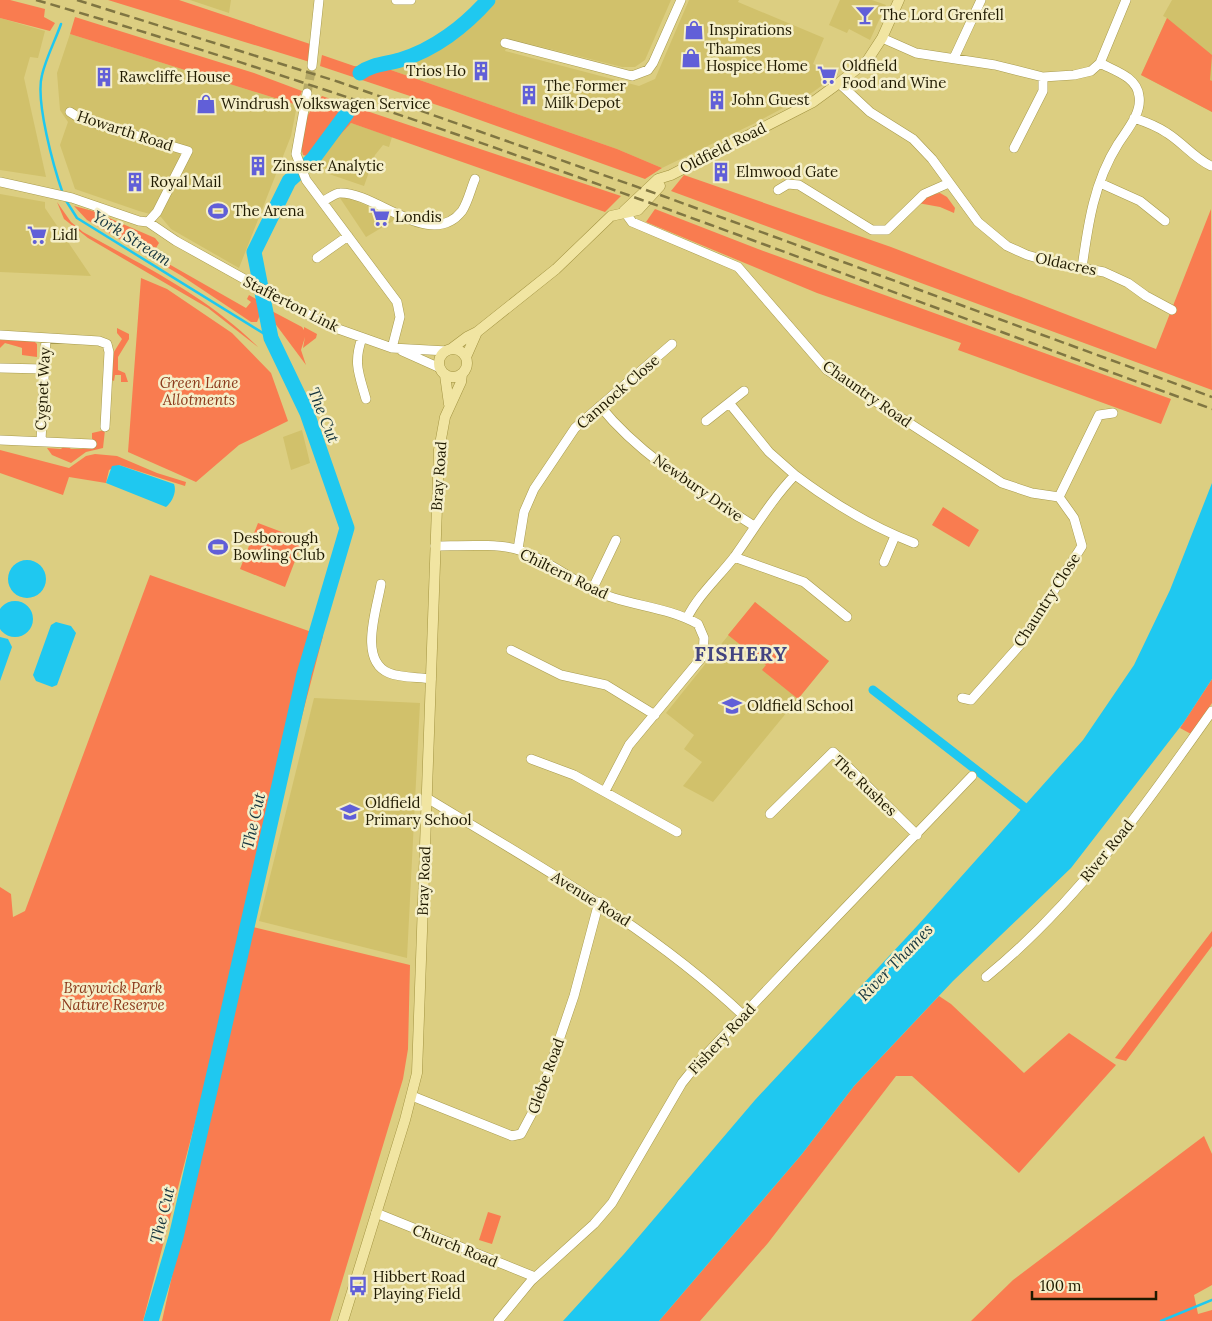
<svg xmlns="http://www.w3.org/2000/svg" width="1212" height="1321" font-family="Lora,serif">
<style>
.built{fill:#d1c16b}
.green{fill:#f97c50}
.water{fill:#1fc8f0}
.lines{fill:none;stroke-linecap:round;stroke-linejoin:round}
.stream{stroke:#1fc8f0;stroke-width:2.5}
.canal{stroke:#1fc8f0;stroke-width:9}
.river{stroke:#1fc8f0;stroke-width:15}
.minor-tunnel{stroke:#b6aa67;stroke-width:9;stroke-dasharray:9 4.5;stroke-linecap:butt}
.minor-casing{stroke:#a89b4e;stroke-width:10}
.major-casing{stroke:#a29341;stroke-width:11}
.minor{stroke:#fff;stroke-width:9}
.major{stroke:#f1e5a2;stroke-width:10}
.rail{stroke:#807642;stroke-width:2.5;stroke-dasharray:10 5;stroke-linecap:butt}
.labels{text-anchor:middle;stroke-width:5;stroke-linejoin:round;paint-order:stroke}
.poi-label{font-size:15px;fill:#201a00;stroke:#f5efc9;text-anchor:start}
.street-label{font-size:15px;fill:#201a00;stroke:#f5efc9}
.park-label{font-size:15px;font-style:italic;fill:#8b391b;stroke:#f5efc9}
.water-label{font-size:16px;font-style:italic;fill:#17363f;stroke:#f5efc9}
.district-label{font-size:20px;font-weight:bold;letter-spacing:1px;fill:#424480;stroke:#f5efc9}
</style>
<rect width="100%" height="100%" fill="#dcce81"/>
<path class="built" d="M190,0H231L229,13Z
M496,0H671L645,60L635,67H622L510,39L505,51L639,86L655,79L689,0H739L738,2L824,38L813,64L838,74L813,92L753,124L662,168L617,149L388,69L392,66L425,56L454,40Z
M840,0H872L886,5L870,40L849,29L847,33L829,25Z
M1172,0H1212V112L1141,75L1167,18L1163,16Z
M0,18L45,31L38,58L30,57L24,78L46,177L0,170Z
M70,34L297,105L291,136L239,268L171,229L161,217L139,211L75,189L60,145L68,122L60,110L57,73Z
M351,123L392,137L389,147L383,145L375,155L364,186L329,174L318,159Z
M0,194L45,202V208L91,276L0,272Z
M340,198H349L372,208L394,218L393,221L366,237Z
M302,430L310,463L291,470L283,437Z
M755,602L829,661L713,802L683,786L702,762L684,749L694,735L666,713Z
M314,698L420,703L407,958L259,921Z"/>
<path class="green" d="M0,0H10L45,9L44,17L55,23L50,31L0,18Z
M108,0H179L313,45V63Z
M75,17L254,73L302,91L297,105L70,34Z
M1167,18L1212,55L1210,80L1212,81V112L1141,75Z
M322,55L354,66L388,69L617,149L662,168L645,179L449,109L320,66Z
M322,96L621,196L605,212L351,123L318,159L303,155C296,128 306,116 322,96Z
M684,175L891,247L1156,349L1211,209L1212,390L671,191Z
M940,193L947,197L955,208L954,213L940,207L918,203L929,195Z
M57,202L71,222L83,232C144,266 208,297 258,347L208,308L88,238L64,219Z
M74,206L93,211L155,238L159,243L156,248L149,245L147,250L153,255L246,308L251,302L247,299L249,295L256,299L260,315L257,322H251L182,276L87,220Z
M655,209L758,249L1171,399L1161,424L958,350L961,343L817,293L646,222Z
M141,278L167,289L232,333L271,373L288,421L239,445L196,482L128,452Z
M268,309L302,327L304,330V327L317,334L316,338L303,348L305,337L301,350L306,365L268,314Z
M117,328L129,334V339L118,357V370L125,373L128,382H121V375H115L114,381L110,379L112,355L122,339L117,333Z
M0,340L34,341L37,344V357L22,355V348C20,347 8,344 5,343L0,348Z
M105,430L103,448L86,452L71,463L52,455L47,448L61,449L65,445L71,449H81L92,445V433Z
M0,450L69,468L86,456L95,454L117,456L157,473L186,482L185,486L119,465L109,470L106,483L69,477L63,495L0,473Z
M943,507L979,530L969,547L932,525Z
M258,523L303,540L285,587L240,569Z
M150,575L323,636L143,1321H0V887L11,894L13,917L25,911Z
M755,602L829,661L798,699L762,670L766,665L728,635Z
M1212,679V703L1191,734L1180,728Z
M249,926L410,965L408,1049L403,1079L330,1321H162Z
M1212,931V946L1126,1061L1115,1058Z
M939,996L951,1004L1024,1073L1069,1033L1116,1065L1019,1173L912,1076H896L768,1243L700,1321H659L802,1154L854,1086Z
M1204,1136L1212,1154V1285L1194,1295L1198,1314L1212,1310V1321H971L1013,1280Z
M488,1212L501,1216L492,1244L479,1240Z"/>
<path class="water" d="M119,465L174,484C177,492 172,502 166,507L106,483L112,466Z
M1212,483V679L1184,722L1071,868L953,981L854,1086L802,1154L659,1321H563L624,1254L755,1100L918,925L1083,740L1134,665L1170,590Z
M8 579a19 19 0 1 1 38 0a19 19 0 1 1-38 0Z
M-3 619a18 18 0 1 1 36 0a18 18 0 1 1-36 0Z
M56,622L71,626L76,633L57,685L52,687L36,681L33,675L51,625Z
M0,637L8,639L12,647L0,681Z"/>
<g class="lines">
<path class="stream" d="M61,24C55,41 46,58 42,75C35,101 54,168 63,194
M65,199L77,218L271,338
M1161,1321L1212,1300"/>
<path class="canal" d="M873,690L1024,807"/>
<path class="river" d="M360,73C372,64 386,64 400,60C434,50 465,26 488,0
M151,1321L176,1237L215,1069L304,674L347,528L307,413L271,338L254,252L289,181L313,159L347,113"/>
<path class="minor-tunnel" d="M307,93L312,66"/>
<defs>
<path id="minor" d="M396,0H411
M882,38L916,53L995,65L1043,77L1074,75L1091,71L1100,63L1126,0
M505,43L632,76L648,70L653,63L681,0
M954,58L981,0
M312,66L319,0
M839,83L870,112L913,139L932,159L978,222L1007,246L1027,255L1051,262L1104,272L1128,283L1146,296L1172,310
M307,93L296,154L306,180L397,302L400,317L392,348
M70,112L81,119L188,151L157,212L148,222
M1134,118C1146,122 1157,126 1167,133C1183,143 1194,158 1211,166
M1014,148L1043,91V77
M0,182L72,198L139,221L148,222
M1100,183L1140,201L1165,221
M778,190L788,184L799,185L872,230H887L924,194L949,183
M323,201C328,199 335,193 340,193C376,192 431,251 462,211C468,202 471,188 475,179
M624,211L632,222L738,267L827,370L1002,483L1032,493L1059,497
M148,222L176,241L327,325L392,348L447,351
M317,258L348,236
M1082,268C1088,224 1094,182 1118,144C1127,130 1142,113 1139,96C1137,77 1115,71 1100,63
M0,335L99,341L107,344L109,352L105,427
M362,338C353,363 359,374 366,399
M402,351L440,368
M0,368L43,369
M600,406C641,457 700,491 754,526
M706,421L744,391
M0,440L92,444
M41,441L46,338
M795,475C831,502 872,527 914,543
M435,546C456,546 500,543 519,550C553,562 580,588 614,598C643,607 671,609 698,624L704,638L703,656L629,745L605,791
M518,549L524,512L534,489L575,428L672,344
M734,557L804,582L847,617
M884,562L895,536
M381,584C377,609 358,660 389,673C401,678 419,677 431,679
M592,590L616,540
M687,618C699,594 719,577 735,556C755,528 771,500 795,475L769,452L730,404
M511,650L561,675L606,685L655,715
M962,698L971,700L1019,646L1082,546L1074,518L1059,497L1099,415L1113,413
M531,759L574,775L677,832
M427,798C537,865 650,927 744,1016
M770,814L833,752L917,835
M986,977C1076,904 1145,806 1212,711
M412,1096L512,1136L521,1134L538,1102L574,996L599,902
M376,1213L535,1277
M498,1321L531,1281L594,1224L612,1203L682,1083L699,1062L798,957L972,776"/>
<path id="major" d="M624,211L658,179L671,175L813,102L839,83L867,61L882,38L899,0
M451,349L467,337L477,332L556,269L611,216L638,210L660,186
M439 363a14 14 0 1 1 28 0a14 14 0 1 1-28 0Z
M466,357L477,332
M445,375L449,404
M343,1321L405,1120L417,1073L439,450L445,417L461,382L462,374"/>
</defs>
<use href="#minor" class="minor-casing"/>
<use href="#major" class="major-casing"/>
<use href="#minor" class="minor"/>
<use href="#major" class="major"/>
<path class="rail" d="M36,0C435,115 822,268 1212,409
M77,0L339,82L663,196L1212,397"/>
</g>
<defs>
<symbol id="bar-bare" viewBox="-9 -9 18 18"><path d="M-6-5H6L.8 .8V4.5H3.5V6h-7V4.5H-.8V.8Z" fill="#615fd8" stroke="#f5efc9" stroke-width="2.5" paint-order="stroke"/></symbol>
<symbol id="shop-bare" viewBox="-9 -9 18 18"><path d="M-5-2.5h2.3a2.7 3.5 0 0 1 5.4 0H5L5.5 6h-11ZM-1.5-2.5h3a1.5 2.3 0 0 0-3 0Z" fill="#615fd8" stroke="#f5efc9" stroke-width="2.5" paint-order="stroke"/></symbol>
<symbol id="building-bare" viewBox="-9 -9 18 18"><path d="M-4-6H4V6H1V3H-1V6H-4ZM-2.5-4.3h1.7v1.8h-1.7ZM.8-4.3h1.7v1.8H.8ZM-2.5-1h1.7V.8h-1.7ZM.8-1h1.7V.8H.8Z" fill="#615fd8" stroke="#f5efc9" stroke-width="2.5" paint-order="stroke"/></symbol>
<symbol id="supermarket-bare" viewBox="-9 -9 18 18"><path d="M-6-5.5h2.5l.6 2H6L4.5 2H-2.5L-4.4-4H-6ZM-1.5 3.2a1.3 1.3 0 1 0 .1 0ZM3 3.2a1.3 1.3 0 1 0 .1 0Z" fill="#615fd8" stroke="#f5efc9" stroke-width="2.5" paint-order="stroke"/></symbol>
<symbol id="stadium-bare" viewBox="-9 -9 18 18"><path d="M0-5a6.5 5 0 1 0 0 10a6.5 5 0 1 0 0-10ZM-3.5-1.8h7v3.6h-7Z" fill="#615fd8" stroke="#f5efc9" stroke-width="2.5" paint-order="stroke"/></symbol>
<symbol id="school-bare" viewBox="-9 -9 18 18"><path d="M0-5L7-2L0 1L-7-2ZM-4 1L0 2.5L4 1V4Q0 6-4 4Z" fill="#615fd8" stroke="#f5efc9" stroke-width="2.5" paint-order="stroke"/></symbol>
<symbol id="bus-bare" viewBox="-9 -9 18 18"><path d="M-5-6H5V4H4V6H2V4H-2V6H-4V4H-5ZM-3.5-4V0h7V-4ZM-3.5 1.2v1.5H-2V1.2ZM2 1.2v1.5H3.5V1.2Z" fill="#615fd8" stroke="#f5efc9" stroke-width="2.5" paint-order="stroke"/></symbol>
</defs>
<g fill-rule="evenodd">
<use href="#bar-bare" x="851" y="1" width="28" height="28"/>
<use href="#shop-bare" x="680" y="16" width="28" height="28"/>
<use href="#shop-bare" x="677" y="44" width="28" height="28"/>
<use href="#building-bare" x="467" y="57" width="28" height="28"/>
<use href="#supermarket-bare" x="813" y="61" width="28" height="28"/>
<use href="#building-bare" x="90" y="63" width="28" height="28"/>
<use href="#building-bare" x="515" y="81" width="28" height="28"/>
<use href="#building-bare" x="703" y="86" width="28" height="28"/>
<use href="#shop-bare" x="192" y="90" width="28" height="28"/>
<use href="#building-bare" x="244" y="152" width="28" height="28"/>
<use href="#building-bare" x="707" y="158" width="28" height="28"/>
<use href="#building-bare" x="121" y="168" width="28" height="28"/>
<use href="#stadium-bare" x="204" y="197" width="28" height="28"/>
<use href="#supermarket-bare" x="366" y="203" width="28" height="28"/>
<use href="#supermarket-bare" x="23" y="221" width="28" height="28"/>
<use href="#stadium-bare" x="204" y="533" width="28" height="28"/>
<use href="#school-bare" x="718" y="692" width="28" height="28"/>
<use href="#school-bare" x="336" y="798" width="28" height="28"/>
<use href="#bus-bare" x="344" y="1272" width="28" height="28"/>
</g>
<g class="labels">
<g class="poi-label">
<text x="880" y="20">The Lord Grenfell</text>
<text x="709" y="35">Inspirations</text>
<text x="706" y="54">Thames<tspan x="706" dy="17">Hospice Home</tspan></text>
<text x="842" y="71">Oldfield<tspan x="842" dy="17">Food and Wine</tspan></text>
<text x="466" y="76" text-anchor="end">Trios Ho</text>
<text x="119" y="82">Rawcliffe House</text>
<text x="544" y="91">The Former<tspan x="544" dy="17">Milk Depot</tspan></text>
<text x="732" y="105">John Guest</text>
<text x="221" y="109">Windrush Volkswagen Service</text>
<text x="273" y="171">Zinsser Analytic</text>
<text x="736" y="177">Elmwood Gate</text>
<text x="150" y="187">Royal Mail</text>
<text x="233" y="216">The Arena</text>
<text x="395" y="222">Londis</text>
<text x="52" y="240">Lidl</text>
<text x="233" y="543">Desborough<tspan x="233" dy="17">Bowling Club</tspan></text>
<text x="747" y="711">Oldfield School</text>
<text x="365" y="808">Oldfield<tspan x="365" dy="17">Primary School</tspan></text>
<text x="373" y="1282">Hibbert Road<tspan x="373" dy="17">Playing Field</tspan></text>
</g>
<g class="street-label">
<text transform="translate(125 131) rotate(18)" y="5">Howarth Road</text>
<text transform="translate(723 148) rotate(-27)" y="5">Oldfield Road</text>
<text transform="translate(1066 264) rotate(12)" y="5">Oldacres</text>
<text transform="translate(291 304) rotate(27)" y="5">Stafferton Link</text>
<text transform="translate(43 389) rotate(-87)" y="5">Cygnet Way</text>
<text transform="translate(618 392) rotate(-41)" y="5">Cannock Close</text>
<text transform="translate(867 394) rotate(35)" y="5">Chauntry Road</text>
<text transform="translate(439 476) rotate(-86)" y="5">Bray Road</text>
<text transform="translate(698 488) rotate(35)" y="5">Newbury Drive</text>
<text transform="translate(564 574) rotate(26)" y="5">Chiltern Road</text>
<text transform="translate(1047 600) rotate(-57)" y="5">Chauntry Close</text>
<text transform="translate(865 786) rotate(43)" y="5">The Rushes</text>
<text transform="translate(1107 851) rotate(-51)" y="5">River Road</text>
<text transform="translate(424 881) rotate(-88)" y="5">Bray Road</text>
<text transform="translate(591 899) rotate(32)" y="5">Avenue Road</text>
<text transform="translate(722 1039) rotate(-47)" y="5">Fishery Road</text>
<text transform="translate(546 1076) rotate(-70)" y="5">Glebe Road</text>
<text transform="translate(455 1246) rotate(22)" y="5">Church Road</text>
</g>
<g class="park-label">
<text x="199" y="388">Green Lane<tspan x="199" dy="17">Allotments</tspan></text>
<text x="113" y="993">Braywick Park<tspan x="113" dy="17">Nature Reserve</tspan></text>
</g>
<g class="water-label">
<text transform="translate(132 238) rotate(32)" y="6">York Stream</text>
<text transform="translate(324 415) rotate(68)" y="6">The Cut</text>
<text transform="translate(253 821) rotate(-77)" y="6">The Cut</text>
<text transform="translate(895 962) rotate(-46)" y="6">River Thames</text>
<text transform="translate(162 1215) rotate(-76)" y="6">The Cut</text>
</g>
<g class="district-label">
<text x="741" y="661">FISHERY</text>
</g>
</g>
<path d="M1032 1291v8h124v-8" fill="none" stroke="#201a00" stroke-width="2.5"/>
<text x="1040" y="1291" font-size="15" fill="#201a00" stroke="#f5efc9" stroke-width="4" paint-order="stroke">100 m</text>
</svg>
